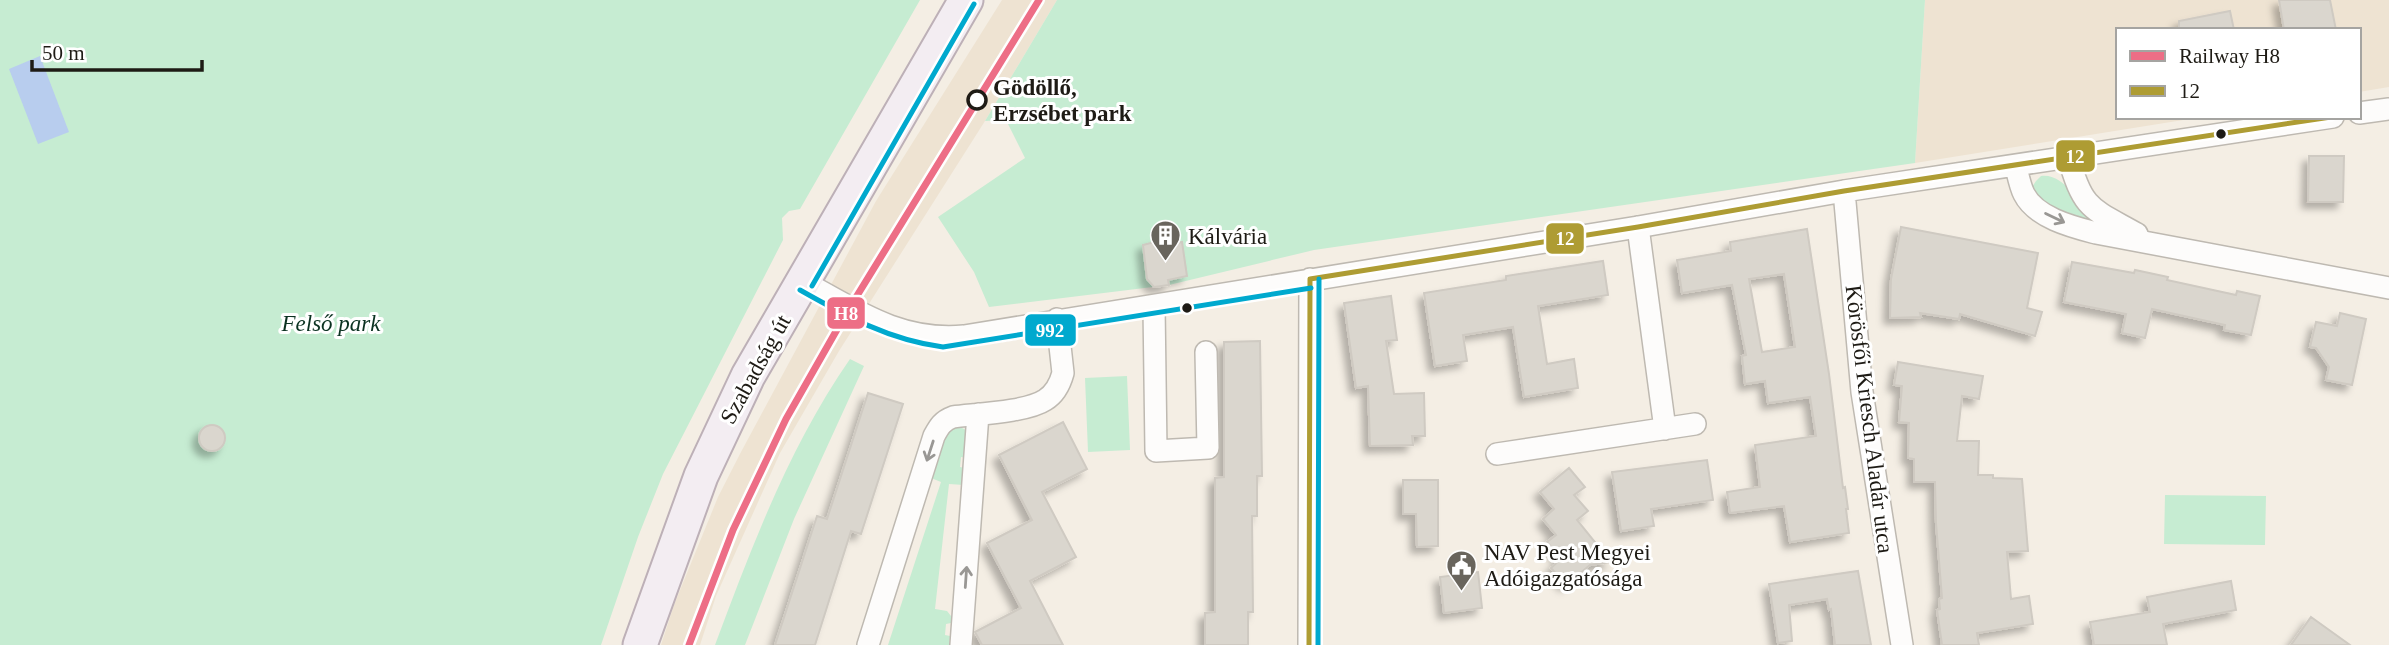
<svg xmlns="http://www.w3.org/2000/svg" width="2389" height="645" font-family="'Times New Roman',serif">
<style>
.built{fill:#eee3d2}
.green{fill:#c6ecd2}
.water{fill:#b8cdee}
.building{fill:#dad6ce;stroke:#cfcac2;stroke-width:2;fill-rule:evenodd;filter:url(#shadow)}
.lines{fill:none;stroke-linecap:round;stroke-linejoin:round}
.minor-casing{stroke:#beb9b1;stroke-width:24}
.primary-casing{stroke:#bdb0b7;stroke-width:37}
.minor{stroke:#fdfcfb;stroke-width:21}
.primary{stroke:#f3edf2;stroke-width:33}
.bus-1-casing{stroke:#fff;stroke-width:10}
.bus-2-casing{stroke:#fff;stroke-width:10}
.bus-1{stroke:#ae9c33;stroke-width:5}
.bus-2{stroke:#00a9ce;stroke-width:5}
.rail-1-casing{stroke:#fff;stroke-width:12}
.rail-1{stroke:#ed6e86;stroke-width:7}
.oneway{stroke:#999794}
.stop-dot{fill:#fff;stroke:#1e1b15;stroke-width:3.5}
.bus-dot{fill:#1e1b15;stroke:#fff;stroke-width:2.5}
.labels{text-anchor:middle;stroke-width:6;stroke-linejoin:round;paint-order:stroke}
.stop-label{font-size:23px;font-weight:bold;fill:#1e1b15;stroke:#fff;text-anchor:start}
.poi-label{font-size:23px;fill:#1e1b15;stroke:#fff;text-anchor:start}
.park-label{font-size:23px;font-style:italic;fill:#0b3221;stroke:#fff}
.street-label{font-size:23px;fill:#1e1b15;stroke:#fff}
.line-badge{stroke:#fff;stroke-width:2.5}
.badge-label{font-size:19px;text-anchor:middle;font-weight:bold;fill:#fff}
</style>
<defs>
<filter id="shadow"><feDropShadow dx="-6" dy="6" stdDeviation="3.5" flood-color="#0004"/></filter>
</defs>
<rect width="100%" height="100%" fill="#f4eee4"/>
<path class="built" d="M1002,0H1057L985,121L839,351L780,453L716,596L700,645H661L674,605L718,497L741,452L876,201Z
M1925,0H2389V87L2359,92V30H2118V117H2202L1915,163Z"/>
<path class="green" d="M0,0H920L800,209L789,211L782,218L783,240L663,474L638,537L601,645H0Z
M1057,0H1925L1915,163L1314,250L1169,285L989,307L974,272L938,217L1025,158L1006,120L985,121Z
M2041,176C2066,173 2080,207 2095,222L2070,216L2040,202L2032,187L2036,181Z
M850,359L864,366L794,519L745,645H715C752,546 789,447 850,359Z
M1127,376L1130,450L1088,452L1085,378Z
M960,427L966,430V458L961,457L960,467L965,468L964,485L949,484L935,609L947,611L951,616V623L946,624L945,635L950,636L949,645H888L941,482L931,478C936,460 938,430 960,427Z
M2165,495L2266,496L2265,545L2164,544Z"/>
<path class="water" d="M40,56L69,132L38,144L9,69Z"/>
<path class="building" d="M2279,0H2330L2336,30H2284Z
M2230,11L2234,30H2179V21Z
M2309,156H2344L2343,202H2308Z
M1901,227L2038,253L2027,308L2042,312L2035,336L1960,314L1959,319L1920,313L1921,317L1890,318L1891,279Z
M1807,229L1829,374L1843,488L1845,487L1848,509H1846L1849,533L1790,542L1784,506L1730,513L1727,492L1760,487L1755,445L1816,436L1810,397L1768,403L1765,381L1745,384L1742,356L1746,355L1732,285L1682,293L1677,260L1731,251L1730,242ZM1784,274L1795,347L1762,352L1749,279Z
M1162,240V246L1182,242L1187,276L1168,280L1169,285L1154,287L1147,279L1143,245Z
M1603,261L1608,295L1538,306L1547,364L1574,359L1578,388L1524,397L1513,327L1463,335L1467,361L1435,366L1424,293L1506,280V276Z
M2072,262L2134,273L2135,270L2168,277L2167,280L2236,295L2237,291L2260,296L2251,335L2224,330L2225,325L2152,309L2145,338L2122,333L2126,314L2064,302Z
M1391,296L1397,340L1386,341L1394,394L1424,393L1425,436H1412L1413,445L1370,446L1368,386L1356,388L1344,303Z
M2340,313L2366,319L2352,385L2326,380L2329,367L2316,348L2310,347L2316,322L2337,326Z
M1260,341L1262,476H1257V516H1252L1253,612H1248V645H1205V613L1215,612V478L1224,477V342Z
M1898,362L1983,376L1979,399L1962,396L1957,441H1979L1978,475H1993V478L2022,479L2028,551L2007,552L2011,599L2029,596L2033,624L1977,633L1979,645H1942L1937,610L1940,609L1939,599L1942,598L1936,523L1935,482H1914V459L1908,458L1909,423L1899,422L1902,386L1894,385Z
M868,393L903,404L861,534L851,531L815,645H775L817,516L827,519Z
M1063,422L1087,469L1042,492L1076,557L1030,581L1063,645H982L975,632L1021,608L987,543L1032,520L999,455Z
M199 438a13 13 0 1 1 26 0a13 13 0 1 1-26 0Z
M1707,460L1713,500L1651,509L1654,526L1621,531L1612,472Z
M1569,468L1585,487L1574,495L1588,511L1577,520L1611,562L1590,565L1566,585L1551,568L1561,559L1547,542L1556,535L1543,519L1554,509L1540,492Z
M1403,480H1438V546L1417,547L1416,514H1403Z
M1858,571L1871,645H1835L1831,609L1829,610L1827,599L1789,605L1792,641L1778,643L1769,584Z
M1478,572L1482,608L1444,613L1440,577Z
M2231,581L2236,610L2163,624L2167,645H2094L2090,622L2150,612L2147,597Z
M2311,617L2350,645H2291Z"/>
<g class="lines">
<defs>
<path id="minor" d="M2359,113L2389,109
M2069,158C2082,210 2093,209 2137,234
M2016,167C2018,175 2020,186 2024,194C2036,218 2073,227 2096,233L2389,288
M1844,191L1862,392L1902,645
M1638,227L1665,429
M804,282C857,311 901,342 964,336L1638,227L1844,191L2333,117
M1154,306L1156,451L1208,448L1206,352
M1497,454L1695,424
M868,645L934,436C939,427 942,421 953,417C976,414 1027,412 1045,400C1055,394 1060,384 1063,373L1057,319
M961,645L978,414
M1309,645L1310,279"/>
<path id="primary" d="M640,645L701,476L748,376L966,0"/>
</defs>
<use href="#minor" class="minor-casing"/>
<use href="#primary" class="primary-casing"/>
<use href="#minor" class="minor"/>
<use href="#primary" class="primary"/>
<defs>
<path id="bus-1" d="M1310,279L1638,227L1844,191L2331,117
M1309,645L1310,279"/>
<path id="bus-2" d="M812,286L974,4
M800,290C846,316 889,340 943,347L1311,288
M1318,645L1319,279"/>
</defs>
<use href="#bus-1" class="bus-1-casing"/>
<use href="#bus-2" class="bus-2-casing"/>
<use href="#bus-1" class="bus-1"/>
<use href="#bus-2" class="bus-2"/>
<defs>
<path id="rail-1" d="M689,645L733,530L786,419L847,312L1039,0"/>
</defs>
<use href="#rail-1" class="rail-1-casing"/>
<use href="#rail-1" class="rail-1"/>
</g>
<defs><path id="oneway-shaft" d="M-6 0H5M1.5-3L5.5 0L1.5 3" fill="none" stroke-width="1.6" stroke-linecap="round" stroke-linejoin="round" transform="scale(1.75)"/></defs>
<g class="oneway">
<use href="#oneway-shaft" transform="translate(2055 218) rotate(26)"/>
<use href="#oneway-shaft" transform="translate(930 451) rotate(108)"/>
<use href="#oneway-shaft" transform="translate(966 577) rotate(-86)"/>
</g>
<defs>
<symbol id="building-pin" viewBox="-11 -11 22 30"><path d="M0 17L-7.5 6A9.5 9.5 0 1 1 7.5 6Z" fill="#69655d" stroke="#fff"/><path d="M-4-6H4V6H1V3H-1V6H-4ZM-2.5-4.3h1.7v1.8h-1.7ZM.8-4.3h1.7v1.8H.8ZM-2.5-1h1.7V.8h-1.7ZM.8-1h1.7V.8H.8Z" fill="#fff"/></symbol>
<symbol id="civic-pin" viewBox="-11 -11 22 30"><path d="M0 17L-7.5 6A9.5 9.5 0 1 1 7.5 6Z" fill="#69655d" stroke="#fff"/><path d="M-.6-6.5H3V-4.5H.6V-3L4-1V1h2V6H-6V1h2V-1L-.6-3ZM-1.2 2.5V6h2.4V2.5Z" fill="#fff"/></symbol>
</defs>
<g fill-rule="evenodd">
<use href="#building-pin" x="1148" y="218" width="35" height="47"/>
<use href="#civic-pin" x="1444" y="548" width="35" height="47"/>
</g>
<circle class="stop-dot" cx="977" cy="100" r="9"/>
<g class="bus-dot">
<circle cx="2221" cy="134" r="6"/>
<circle cx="1187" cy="308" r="6"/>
</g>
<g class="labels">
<g class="stop-label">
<text x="993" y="95">Gödöllő,<tspan x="993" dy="26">Erzsébet park</tspan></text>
</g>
<g class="poi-label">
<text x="1188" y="244">Kálvária</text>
<text x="1484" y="560">NAV Pest Megyei<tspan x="1484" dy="26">Adóigazgatósága</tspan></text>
</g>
<g class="park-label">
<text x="331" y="331">Felső park</text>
</g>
<g class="street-label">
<text transform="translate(755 369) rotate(-61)" y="8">Szabadság út</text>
<text transform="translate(1870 419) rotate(83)" y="8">Körösfői Kriesch Aladár utca</text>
</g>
</g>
<g class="line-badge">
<rect x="2055" y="139" width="41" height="34" rx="7" fill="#ae9c33"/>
<rect x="1545" y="222" width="40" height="33" rx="7" fill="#ae9c33"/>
<rect x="826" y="296" width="40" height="34" rx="7" fill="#ed6e86"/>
<rect x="1024" y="313" width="53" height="34" rx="7" fill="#00a9ce"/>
</g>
<g class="badge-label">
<text x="2075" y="163">12</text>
<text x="1565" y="245">12</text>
<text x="846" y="320">H8</text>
<text x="1050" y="337">992</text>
</g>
<rect x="2116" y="28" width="245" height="91" fill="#ffffff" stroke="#a5a4a1" stroke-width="2"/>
<rect x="2130" y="51" width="35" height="10" fill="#ed6e86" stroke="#a5a4a1" stroke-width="2"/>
<text x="2179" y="63" font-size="21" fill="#1e1b15">Railway H8</text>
<rect x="2130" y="86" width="35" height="10" fill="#ae9c33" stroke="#a5a4a1" stroke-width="2"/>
<text x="2179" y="98" font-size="21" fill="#1e1b15">12</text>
<path d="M32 60v10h170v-10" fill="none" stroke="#1e1b15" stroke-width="3.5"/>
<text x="42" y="60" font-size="21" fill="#1e1b15" stroke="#ffffff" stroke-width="5" paint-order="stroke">50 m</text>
</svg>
